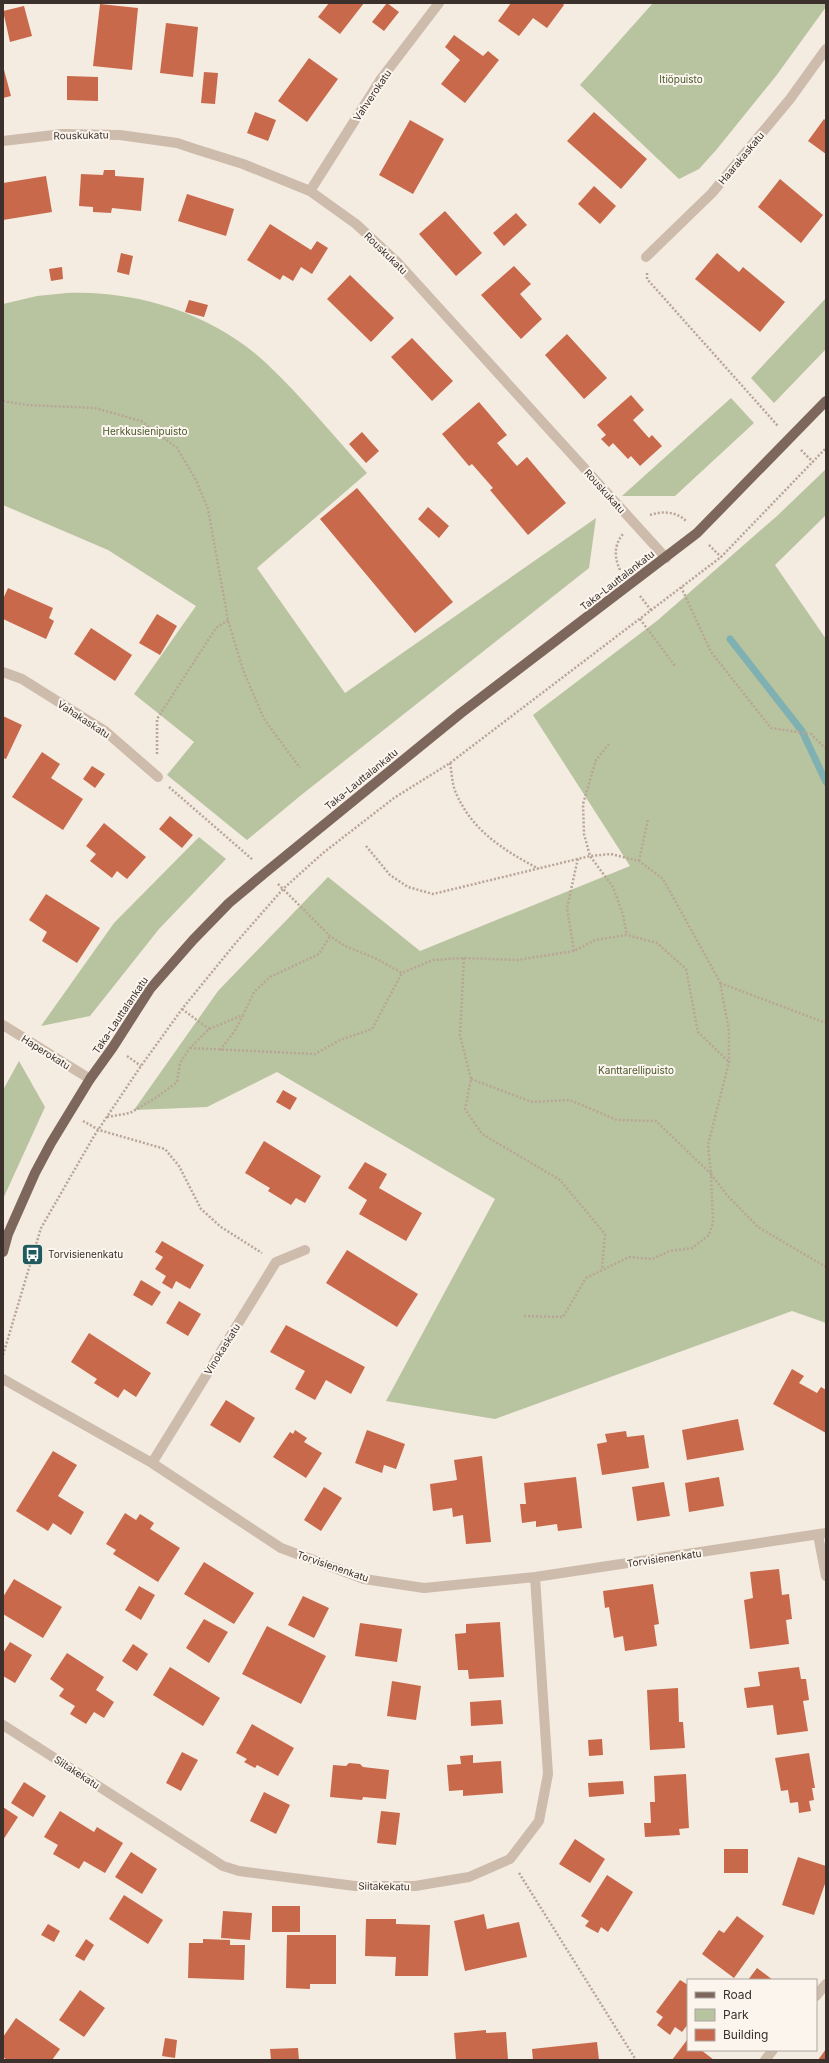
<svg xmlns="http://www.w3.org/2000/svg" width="829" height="2063" font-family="Inter,sans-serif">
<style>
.green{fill:#b8c4a0}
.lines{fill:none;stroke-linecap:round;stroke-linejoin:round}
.stream{stroke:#7fb0b2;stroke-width:7}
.building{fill:#c8694b}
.path{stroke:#b9a596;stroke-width:2.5;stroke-dasharray:2 2;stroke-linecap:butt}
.minor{stroke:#cdbbac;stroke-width:10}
.major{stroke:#7d675c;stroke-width:10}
.labels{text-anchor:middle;stroke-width:4;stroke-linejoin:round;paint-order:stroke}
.park-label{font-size:10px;fill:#4a5a2e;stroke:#fbf5ee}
.street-label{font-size:10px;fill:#3b302b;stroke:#fbf5ee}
.poi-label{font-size:10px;fill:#3b302b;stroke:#fbf5ee;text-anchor:start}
</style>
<rect width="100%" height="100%" fill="#f4ebe1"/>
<path class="green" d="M653,3H826V7L776,76L717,149L699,169L679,179L580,85Z
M67,293C137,290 214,314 266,363C302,397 334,436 367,473L257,568L345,693L596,518L589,568L300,796L247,840L167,775L194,742L134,694L196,606L108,550L3,505V304L37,296Z
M826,298V349L774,403L751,378Z
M731,398L754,423L675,496H622Z
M826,469V515L775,565L826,639V1323L792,1311L495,1419L386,1401L495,1199L277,1072L207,1107L134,1110L218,991L328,877L420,951L630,866L533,715L658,620L777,516Z
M199,837L226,859L159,929L90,1016L41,1026L114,923Z
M19,1061L45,1107L3,1199V1090Z"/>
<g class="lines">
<path class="stream" d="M730,639L802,731L826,782"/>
</g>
<path class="building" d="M329,3H364L340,34L318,17Z
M387,3L399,12L384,31L372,22Z
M511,3H562L564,5L547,28L533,18L519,36L498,21Z
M100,4L138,8L132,70L93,66Z
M24,6L32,36L10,42L3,11Z
M166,23L198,27L193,77L160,73Z
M454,35L483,56L488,51L499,60L465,103L441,84L460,60L445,47Z
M309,58L338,79L307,122L278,101Z
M3,66L11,96L3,98Z
M204,72L218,73L215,104L201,103Z
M67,76L98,77V101L67,100Z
M255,112L276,120L268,141L247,133Z
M594,112L647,159L621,189L567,141Z
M824,119L826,121V154L808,141Z
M410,120L444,139L413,194L379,175Z
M104,170H115V176L144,178L141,211L112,208L111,213L93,212V207L79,206L81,174L103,175Z
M46,176L52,212L3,220V183Z
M780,179L823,215L801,243L758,207Z
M594,186L616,206L600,224L578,204Z
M187,194L234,209L226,236L178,221Z
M445,211L482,253L456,276L419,234Z
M516,213L527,225L504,246L493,233Z
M270,224L311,250L317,241L328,248L312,274L301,267L293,281L283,275L280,280L247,260Z
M121,253L133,256L129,275L117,272Z
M717,253L739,272L743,267L785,302L760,332L695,279Z
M514,266L531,284L520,294L542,319L521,339L481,295Z
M62,267L63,279L51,281L49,269Z
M350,275L394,318L371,342L327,299Z
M189,300L208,305L204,317L185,312Z
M567,334L607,378L584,399L545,355Z
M412,338L453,381L432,401L391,357Z
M631,395L644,410L633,420L649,438L652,435L662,446L640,466L631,456L628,459L613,443L609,447L601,439L606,435L597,425Z
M479,402L507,435L497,443L517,466L527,457L566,503L528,535L490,490L493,488L472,464L469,466L442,434Z
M362,432L379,451L366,463L349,444Z
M357,488L453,602L415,633L320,519Z
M428,507L449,526L439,538L418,519Z
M8,588L53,608L49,618L54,621L46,639L3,619V599Z
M157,614L177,626L160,655L139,643Z
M91,628L132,655L115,681L74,654Z
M3,716L22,725L6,759L3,758Z
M42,752L60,764L51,778L83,799L63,830L12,797Z
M92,766L105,774L95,788L83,779Z
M170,816L193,835L182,848L159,829Z
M104,823L146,857L127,879L117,871L112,878L90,861L96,854L86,846Z
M46,894L100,928L77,963L42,941L47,932L29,920Z
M283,1090L297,1098L290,1110L276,1102Z
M264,1141L321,1176L305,1203L296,1198L291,1205L268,1191L270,1188L245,1173Z
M365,1162L387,1174L379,1188L422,1213L406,1241L359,1214L367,1200L348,1188Z
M162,1241L204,1265L190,1289L176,1281L172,1289L162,1283L166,1276L155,1269L163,1257L155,1252Z
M347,1250L418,1294L397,1327L326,1283Z
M141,1280L161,1292L152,1306L133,1295Z
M179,1301L201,1314L188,1336L166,1323Z
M286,1325L365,1367L351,1394L326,1380L315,1400L295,1389L305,1371L270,1352Z
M89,1333L151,1373L136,1397L124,1389L118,1398L94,1383L97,1379L71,1362Z
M792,1369L804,1376L799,1383L817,1393L821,1387L826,1390V1433L773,1404Z
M226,1400L255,1418L240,1443L210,1425Z
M738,1419L744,1450L687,1460L682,1430Z
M295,1430L307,1438L304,1442L322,1453L306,1478L273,1457L290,1432L293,1434Z
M367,1430L405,1444L396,1469L384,1465L382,1473L355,1463Z
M626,1431L627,1437L644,1435L649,1468L602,1475L597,1444L607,1442L605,1434Z
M53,1451L77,1465L58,1496L84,1512L71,1535L53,1523L48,1531L16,1511Z
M482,1456L491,1542L466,1544L463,1515L453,1517L452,1508L433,1511L430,1484L457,1480L454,1460Z
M576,1477L582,1528L558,1531L557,1524L536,1527V1521L522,1523L520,1504H526L524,1483Z
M719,1477L724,1506L689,1512L685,1483Z
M664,1482L670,1516L637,1521L632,1487Z
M324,1487L342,1498L321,1531L304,1520Z
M125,1513L136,1520L140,1514L154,1523L150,1529L180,1548L158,1582L113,1554L116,1550L106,1544Z
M204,1562L254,1593L234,1624L184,1594Z
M779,1569L782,1595L789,1594L792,1619L786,1620L789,1644L750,1649L744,1600L753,1598L750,1572Z
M14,1579L62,1607L43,1638L3,1614V1597Z
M653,1584L659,1624L654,1625L657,1646L625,1651L623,1636L614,1638L609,1607L605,1608L603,1591Z
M139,1586L155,1595L141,1620L125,1610Z
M303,1596L329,1608L314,1638L288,1625Z
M204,1619L228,1632L209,1663L186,1648Z
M500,1622L504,1677L469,1679L468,1670H458L455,1634L466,1633V1624Z
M360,1623L402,1629L397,1662L355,1656Z
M267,1626L326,1656L301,1704L242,1674Z
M10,1642L32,1655L15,1683L3,1676V1653Z
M133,1644L148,1654L137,1671L122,1661Z
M67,1653L104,1677L96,1690L114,1702L104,1718L94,1712L86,1724L70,1714L75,1706L59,1696L64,1689L50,1679Z
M170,1667L220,1698L203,1726L153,1695Z
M799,1667L801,1679H806L809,1700L803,1701L808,1731L777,1735L773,1705L747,1708L744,1688L760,1686L758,1672Z
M392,1681L421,1686L416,1720L387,1716Z
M678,1688L679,1722H683L685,1748L650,1750L647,1690Z
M501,1700L503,1724L471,1726L470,1702Z
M252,1724L294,1748L278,1776L257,1765L255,1768L244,1762L247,1759L236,1753Z
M602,1739L603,1755L589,1756L588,1740Z
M182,1752L198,1760L181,1791L166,1783Z
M809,1753L815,1788H812L814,1800L809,1801L811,1811L799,1813L798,1802L790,1803L788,1790L781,1791L775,1758Z
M473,1755V1763L501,1761L503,1793L463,1796V1790L449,1791L447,1765L461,1764L460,1756Z
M349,1763L360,1764L363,1767L389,1770L386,1799L363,1797L362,1800L330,1797L333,1765L346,1766Z
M686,1774L689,1828L679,1829L680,1835L645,1837L644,1823H651L650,1802H655L654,1776Z
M623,1781L624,1794L589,1797L588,1783Z
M24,1782L46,1796L33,1817L11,1803Z
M264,1792L290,1805L276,1834L250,1821Z
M3,1807L18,1817L3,1840Z
M60,1811L94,1832L97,1827L123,1843L105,1873L84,1861L79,1869L53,1854L58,1845L44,1837Z
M381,1811L400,1813L396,1845L377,1843Z
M575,1839L605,1859L590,1883L559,1864Z
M724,1849H748V1873H724Z
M131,1852L157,1869L142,1894L115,1877Z
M798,1857L826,1866V1881L814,1915L782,1905Z
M607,1875L633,1892L608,1932L601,1927L598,1933L585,1926L589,1921L581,1916Z
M124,1895L163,1920L148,1944L109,1919Z
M272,1906H300V1932H272Z
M223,1911L252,1913L250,1940L221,1938Z
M484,1914L487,1929L519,1922L527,1957L465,1971L454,1921Z
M737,1916L764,1936L734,1978L702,1954L719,1930L724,1933Z
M366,1919H396V1924L430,1925L428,1976H395L396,1957L365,1956Z
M48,1924L60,1931L54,1942L41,1935Z
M287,1935H336V1984H310V1989L286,1988Z
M86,1939L94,1945L84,1961L75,1956Z
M203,1939L230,1940V1945H245L244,1980L188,1978L189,1943H203Z
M757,1968L773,1980H748Z
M680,1980L688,1985V2024L682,2032L675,2027L670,2035L657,2025L663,2017L656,2012Z
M80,1990L105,2008L84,2037L59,2020Z
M16,2018L60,2049L52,2060H7L3,2057V2037Z
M486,2030V2033L506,2032L508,2060H456L454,2033Z
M165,2038L177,2040L175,2058L162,2056Z
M687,2040L688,2050H701L714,2060H672Z
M597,2042L599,2060H533L532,2049Z
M298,2048L299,2060H271L270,2049Z
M826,2049V2060H818Z"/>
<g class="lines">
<path class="path" d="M647,273V279L778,426
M3,401L27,405L95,408L141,421L177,448L196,480L208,509L228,620L243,670L264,719L300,768
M801,450L813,462
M650,515C662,511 676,511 686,521
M709,545L721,557
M620,570C614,557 614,545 623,534
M681,587L711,652L771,728L811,734L826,749
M640,596L651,610
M640,619L675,666
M609,744L596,760L583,804L584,834L590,856L613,887L623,915L627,935
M157,754V719L216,628L228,620
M450,763C452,773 452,785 456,793C472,831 505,851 539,869
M169,787L253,860
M366,846L390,875L408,887L433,894L590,856L611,854L639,861L663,879L720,982L729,1031V1062L708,1145L711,1174L727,1195L758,1227L826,1267
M639,861L648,819
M278,884L330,936L345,946L377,959L402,973L433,960L464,958L517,960L574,951L595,940L627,935L657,943L686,969L698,1032L729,1062
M574,951L567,908L578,858
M464,958L460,1035L471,1079L465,1109L482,1134L560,1180L605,1234L602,1268
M720,983L826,1023
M182,1009L209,1029
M190,1048L315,1054L340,1040L372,1029L402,973
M220,1050L234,1032L243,1016
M127,1056L141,1066
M471,1079L532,1102L570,1100L617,1120L656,1121L711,1174L713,1223L709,1235L692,1248L670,1251L652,1259L629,1257L586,1278L563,1317L523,1316
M107,1117L130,1113L157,1097L177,1082L180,1063L190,1048L209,1029L243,1015L254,992L270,977L319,954L330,936
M83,1121L99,1130L165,1149L179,1166L201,1209L221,1227L262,1253
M3,1355L41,1228L94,1136L141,1066L182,1009L234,945L283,889L323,853L394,798L450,763L721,557L826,448
M519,1873L636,2060"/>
<path class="minor" d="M3,141L62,134L120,135L177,143L195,149L243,164L310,191L356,224L398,263L666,558
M310,191L381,79L439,3
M646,257L712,193L790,99L826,49
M3,672L22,679L105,731L158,777
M3,1025L90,1079
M3,1379L152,1463L281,1548L364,1579L424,1588L535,1577L826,1533
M152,1463L276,1262L305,1250
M818,1535L826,1576
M3,1725L223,1866L239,1871L355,1886H415L469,1877L510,1859L539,1821L548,1774L535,1577
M816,1996L826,1984
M765,2060L773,2050"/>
<path class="major" d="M3,1252L8,1234L35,1173L51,1143L90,1079L113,1047L150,989L193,940L229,903L266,872L461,713L697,533L826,401"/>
</g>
<defs>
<symbol id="bus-square" viewBox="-11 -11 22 22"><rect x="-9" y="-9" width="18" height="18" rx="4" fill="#1f5a5e" stroke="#fbf5ee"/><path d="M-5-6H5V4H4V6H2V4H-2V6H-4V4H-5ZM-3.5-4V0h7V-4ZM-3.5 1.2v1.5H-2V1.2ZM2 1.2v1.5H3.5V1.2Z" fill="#fff"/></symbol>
</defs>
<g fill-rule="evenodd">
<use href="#bus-square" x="20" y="1242" width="25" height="25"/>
</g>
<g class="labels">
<g class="park-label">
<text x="681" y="83">Itiöpuisto</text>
<text x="145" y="435">Herkkusienipuisto</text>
<text x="636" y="1074">Kanttarellipuisto</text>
</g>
<g class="street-label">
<text transform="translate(372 95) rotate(-56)" y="4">Vahverokatu</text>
<text transform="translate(81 135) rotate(-1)" y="4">Rouskukatu</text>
<text transform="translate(741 158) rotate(-50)" y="4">Haarakaskatu</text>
<text transform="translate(386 253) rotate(44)" y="4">Rouskukatu</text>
<text transform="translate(605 491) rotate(48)" y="4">Rouskukatu</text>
<text transform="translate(617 580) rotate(-38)" y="4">Taka-Lauttalankatu</text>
<text transform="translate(84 719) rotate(33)" y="4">Vahakaskatu</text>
<text transform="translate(361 779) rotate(-39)" y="4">Taka-Lauttalankatu</text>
<text transform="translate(120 1015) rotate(-56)" y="4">Taka-Lauttalankatu</text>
<text transform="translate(46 1052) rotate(32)" y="4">Haperokatu</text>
<text transform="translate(222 1349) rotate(-58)" y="4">Vinokaskatu</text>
<text transform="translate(664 1558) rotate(-8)" y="4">Torvisienenkatu</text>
<text transform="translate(333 1566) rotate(19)" y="4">Torvisienenkatu</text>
<text transform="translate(77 1772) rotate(33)" y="4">Siitakekatu</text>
<text transform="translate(384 1886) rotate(1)" y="4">Siitakekatu</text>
</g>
<g class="poi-label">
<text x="48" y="1258">Torvisienenkatu</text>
</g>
</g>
<rect width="829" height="2063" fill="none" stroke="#3b302b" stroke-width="8"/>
<rect x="687" y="1979" width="130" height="72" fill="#fbf5ee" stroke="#aea6a0"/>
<rect x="695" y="1992" width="20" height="6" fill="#7d675c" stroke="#aea6a0"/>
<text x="723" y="1999" font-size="12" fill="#3b302b">Road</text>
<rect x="695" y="2009" width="20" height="12" fill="#b8c4a0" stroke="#aea6a0"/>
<text x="723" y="2019" font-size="12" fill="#3b302b">Park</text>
<rect x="695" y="2029" width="20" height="12" fill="#c8694b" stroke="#aea6a0"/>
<text x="723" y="2039" font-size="12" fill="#3b302b">Building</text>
</svg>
